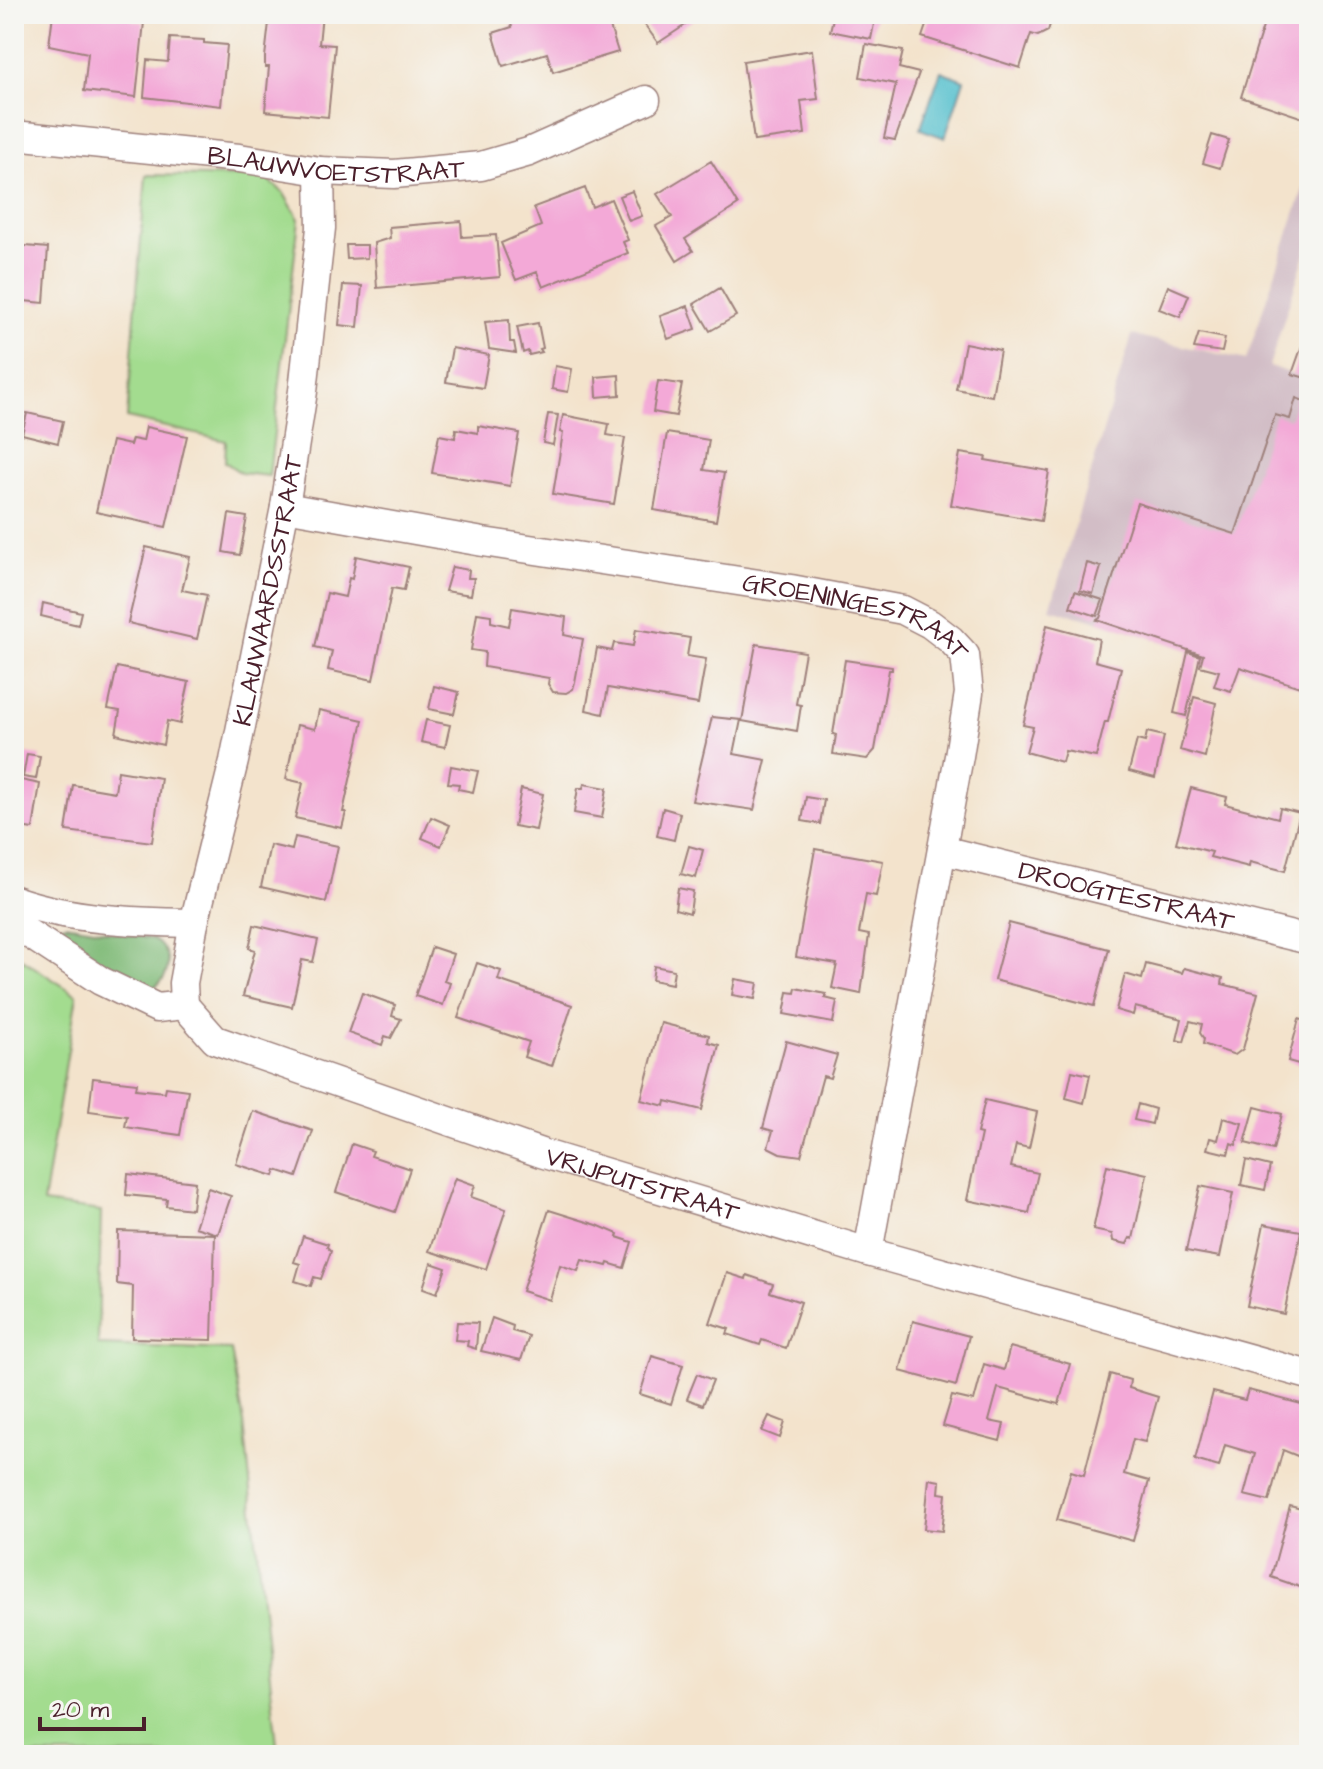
<svg xmlns="http://www.w3.org/2000/svg" width="1323" height="1769" font-family="'Architects Daughter',sans-serif">
<style>
.industrial{fill:#d2bdc6}
.green{fill:#a3dc8f;stroke:#767e5d;stroke-width:2}
.forest{fill:#82bc7a;stroke:#666e52;stroke-width:2}
.water{fill:#52bfcd;stroke:#4e6f7c;stroke-width:2}
.building{fill:#f3a9d7}
.lines{fill:none;stroke-linecap:round;stroke-linejoin:round}
.street-casing{stroke:#9e817c;stroke-width:31}
.street{stroke:#fff;stroke-width:28}
.labels{text-anchor:middle;stroke-width:6;stroke-linejoin:round;paint-order:stroke}
.street-label{font-size:26px;fill:#4a1f2b;stroke:#f6f6f2}
</style>
<rect width="100%" height="100%" fill="#f6f6f2"/>
<filter id="ink" filterUnits="userSpaceOnUse"><feTurbulence type="fractalNoise" baseFrequency=".0125" numOctaves="2"/><feDisplacementMap in="SourceGraphic" scale="16" xChannelSelector="R" yChannelSelector="G"/><feConvolveMatrix kernelMatrix="1 2 1 2 8 2 1 2 1" color-interpolation-filters="sRGB"/></filter>
<filter id="wash" filterUnits="userSpaceOnUse"><feTurbulence type="fractalNoise" baseFrequency=".006" numOctaves="4" result="noise"/><feDisplacementMap in="SourceGraphic" scale="32" xChannelSelector="R" yChannelSelector="G"/><feGaussianBlur stdDeviation="1.8" result="paint"/><feColorMatrix in="noise" values="0 0 0 0 0 0 0 0 0 0 0 0 0 0 0 0 0 1.4 0 .05"/><feComposite in="paint" operator="in"/></filter>
<g filter="url(#wash)">
<rect width="100%" height="100%" fill="#f3e3cc"/>
<path class="industrial" d="M1309,172V242L1269,366L1309,380V690L1097,620L1050,609L1132,335L1246,360Z"/>
<path class="green" d="M146,175L264,177L283,192L299,219L269,476L241,473L225,462L226,441L127,418Z
M14,954L77,995L43,1203L101,1211L98,1345L231,1350L244,1423L278,1755H14Z"/>
<path class="forest" d="M65,924L152,939C177,953 171,986 143,991L54,936L56,928Z"/>
<path class="water" d="M941,71L964,80L945,138L920,129Z"/>
<g id="blocks">
<path class="building" d="M14,14H19L16,54H14Z
M53,14H113L134,16L133,21L144,22L136,97L84,91L88,53L49,45Z
M270,14H322L319,44L335,45L328,117L265,111L269,67H265V57Z
M565,14H606L618,52L553,72L547,53L503,66L493,33L512,27L511,24L540,15L541,21Z
M637,14H702L658,43Z
M834,14H876L871,39L830,31Z
M878,14H913L910,22Z
M930,14H1048L1051,21L1048,31L1038,36L1031,34L1020,68L922,37Z
M1267,14H1309V101L1303,118L1241,97Z
M170,38L204,40V43L227,45L221,106L144,97L147,60L168,62Z
M866,44L903,51L899,68L919,73L895,140L884,138L896,84L860,77Z
M812,50L818,99L801,101L805,134L754,141L743,61Z
M1212,135L1229,140L1220,168L1203,163Z
M711,161L738,205L685,239L693,251L677,261L656,226L672,217L657,194Z
M585,188L592,207L611,199L628,240L623,242L628,253L543,287L537,272L516,280L501,243L541,226L534,207Z
M632,191L642,216L629,221L619,196Z
M461,221L462,237L496,235L500,277L377,288L374,243L390,238L389,227Z
M14,245L48,248L44,303L14,300Z
M346,245H367V258L347,259Z
M343,285L362,286L358,327L339,325Z
M1168,286L1189,295L1180,317L1159,309Z
M720,288L736,316L710,331L694,304Z
M688,306L696,329L668,339L660,316Z
M509,320L510,342H514L516,353L489,349L485,322Z
M538,323L543,348L540,349L542,352L529,355L528,351L523,353L517,327Z
M1199,333L1225,338L1222,352L1194,348Z
M965,343L1000,350L992,396L956,389Z
M1303,343L1309,345V379L1292,374Z
M452,348L489,355L483,388L446,382Z
M555,366L572,369L568,392L552,389Z
M619,375L620,395L597,397L596,377Z
M658,381L682,384L676,416L653,412Z
M1296,398L1309,403V690L1240,667L1231,691L1214,686L1219,671L1200,666L1203,655L1097,620L1100,618L1137,503L1235,534L1275,415L1290,419Z
M27,413L63,421L58,443L22,434Z
M548,414L558,415L553,445L543,443Z
M563,415L609,424L607,435L625,438L614,504L553,494L563,433L560,432Z
M478,426L519,433L510,486L432,473L439,435L455,438L456,429L478,433Z
M146,427L187,436L166,527L96,512L112,441L130,445L132,439L143,441Z
M667,433L709,440L704,470L724,473L716,521L654,510Z
M960,453L986,457L985,460L1049,471L1041,521L951,505Z
M229,514L247,517L240,555L223,552Z
M146,547L190,557L182,590L207,595L197,639L128,623Z
M356,556L409,567L404,590L392,588L373,680L328,670L332,651L315,647L327,593L345,597L349,578L352,579Z
M1087,563L1101,567L1093,594L1080,590Z
M452,567L469,570L468,578H474L471,595L445,591Z
M1075,591L1103,600L1097,616L1070,607Z
M43,603L81,612L78,625L41,616Z
M512,608L566,617L564,635L583,639L575,682L573,689L566,693L553,692L548,684L549,678L484,667L485,652L471,650L477,613L491,615V622L509,626Z
M1047,625L1099,639L1095,661L1121,668L1108,722H1105L1096,757L1065,751L1062,762L1026,752L1033,727L1023,725Z
M636,629L690,638L687,656L706,659L698,704L608,688L603,714L586,710L597,648L612,651L614,643L633,646Z
M756,644L805,652L796,704L801,705L797,731L742,721Z
M1188,652L1200,656L1186,716L1174,713Z
M845,660L892,667V670H889L875,750L867,759L833,754L836,735L833,734Z
M117,667L189,682L180,724L167,721L163,745L116,734L120,711L108,709Z
M434,686L459,692L454,714L429,709Z
M1194,697L1216,703L1205,757L1180,750Z
M1308,700H1309V732L1301,730Z
M319,710L363,720L343,812H346L342,828L295,818L303,783L286,779L297,725L315,729Z
M712,717L741,720L734,754L766,760L754,810L692,801Z
M426,720L450,725L445,747L421,742Z
M1147,732L1164,736L1155,778L1129,771L1137,740L1145,742Z
M27,754L40,756L36,779L23,777Z
M451,766L478,771L473,792L458,789L459,784L448,783Z
M118,771L161,778L152,842L66,831L73,785L115,792Z
M21,780L40,784L33,829L14,826Z
M584,784L607,788L602,818L574,813L578,788H583Z
M1191,788L1227,797L1225,804L1278,818L1280,808L1300,813L1285,871L1250,862L1249,867L1210,857L1212,852L1176,843Z
M521,789L543,794L536,830L514,826Z
M806,797L824,800L820,824L802,821Z
M663,808L680,813L674,840L657,836Z
M431,817L450,825L441,846L422,838Z
M295,837L338,846L326,902L261,887L270,845L292,850Z
M689,846L703,850L696,878L681,874Z
M815,849L883,861L876,896L866,894L859,933L869,935L861,994L832,988L837,964L796,957Z
M678,888L693,891L690,913L675,909Z
M1009,923L1109,949L1094,1006L994,980Z
M254,925L318,940L313,962L302,960L292,1007L243,996L255,950L249,948Z
M432,947L453,954L444,981L450,983L443,1005L415,996Z
M477,963L501,971L498,980L572,1005L552,1066L524,1057L529,1042L458,1018Z
M1146,964L1182,973L1184,968L1223,978L1222,984L1258,993L1243,1049L1235,1055L1203,1044L1204,1039L1200,1033L1202,1024L1190,1021L1184,1042L1177,1040L1182,1019L1135,1007L1133,1015L1116,1010L1125,974L1142,979Z
M654,966L674,970L672,984L652,980Z
M735,979L758,983L755,999L732,995Z
M796,988L826,994L825,998L837,1001L833,1023L784,1014L788,992L795,993Z
M362,993L395,1005L392,1016L401,1019L391,1038L385,1036L382,1045L348,1033Z
M1299,1019L1309,1022V1067L1288,1061Z
M661,1023L709,1035L708,1042L719,1045L702,1110L666,1101L665,1106L641,1100Z
M786,1041L837,1055L830,1078L823,1076L801,1156L780,1153L768,1147L773,1131L763,1128Z
M1072,1071L1090,1075L1084,1103L1066,1098Z
M93,1078L137,1083L136,1089L165,1092L166,1087L188,1090L180,1135L125,1127L127,1116L89,1111Z
M985,1100L1037,1112L1029,1148L1016,1145L1011,1167L1038,1173L1029,1213L967,1200L981,1134L977,1133Z
M1138,1104L1155,1109L1152,1124L1134,1120Z
M1255,1107L1282,1114L1273,1150L1245,1143Z
M253,1111L313,1131L297,1177L276,1170L274,1176L236,1164Z
M1223,1118L1242,1123L1236,1145L1231,1143L1228,1154L1207,1149L1210,1138L1218,1140Z
M352,1144L373,1151L371,1156L410,1169L395,1212L336,1192Z
M1246,1160L1270,1166L1265,1190L1241,1185Z
M1107,1165L1147,1174L1133,1239L1130,1238L1127,1244L1113,1241L1112,1234L1093,1230Z
M128,1174L195,1182L192,1209L166,1206L167,1199L126,1195Z
M455,1178L475,1185L471,1197L506,1209L486,1269L429,1251Z
M1200,1186L1233,1193L1220,1257L1186,1251Z
M208,1188L231,1196L218,1234L195,1227Z
M549,1210L597,1225L618,1234L617,1237L632,1242L624,1268L608,1263L607,1266L582,1260L578,1271L560,1265L550,1300L522,1291Z
M1264,1224L1301,1231L1284,1314L1247,1306Z
M118,1231L215,1234L212,1340L132,1338L133,1286L117,1284Z
M303,1236L328,1244L327,1247L331,1251L321,1279L314,1277L311,1286L295,1281L300,1264L294,1262Z
M431,1263L446,1268L437,1293L423,1288Z
M727,1273L746,1279L747,1275L773,1284L770,1292L801,1302L786,1348L762,1340L760,1345L727,1334L729,1329L710,1323Z
M492,1318L513,1326L512,1331L529,1336L521,1360L481,1351Z
M913,1321L969,1336L956,1386L900,1371Z
M457,1322L478,1323L476,1349L467,1346L468,1341L455,1340Z
M1010,1347L1070,1364L1059,1404L998,1388L989,1421L1004,1424L1000,1441L943,1426L952,1396L974,1401L984,1364L1004,1370Z
M652,1356L683,1365L671,1404L640,1394Z
M697,1374L713,1380L703,1405L687,1399Z
M1110,1374L1130,1380L1129,1388L1158,1397L1145,1442L1133,1439L1124,1474L1149,1481L1133,1541L1057,1520L1071,1471L1084,1475Z
M1248,1390L1309,1406L1304,1433L1309,1434L1305,1448L1302,1447L1300,1457L1283,1450L1269,1501L1244,1495L1255,1454L1225,1445L1219,1467L1195,1460L1213,1392L1245,1400Z
M769,1416L785,1422L780,1438L762,1431Z
M929,1479L940,1481L939,1493L946,1494L942,1531L924,1529Z
M1290,1506L1309,1511V1590L1271,1577Z"/>
</g>
</g>
<g filter="url(#ink)">
<use href="#blocks" fill-opacity="0" stroke="#9e817c" stroke-width="2"/>
<g class="lines">
<defs>
<g id="street">
<path id="s1" d="M14,135L239,158L320,171L394,174L481,166L529,152L646,100"/>
<path id="s2" d="M285,507L483,542L791,589L903,610L930,624L951,640L965,655L969,693L959,756L868,1252"/>
<path id="s3" d="M942,850L1309,940"/>
<path d="M14,900C71,920 134,922 194,923"/>
<path d="M14,924L101,981L157,1008L184,1005"/>
<path id="s4" d="M184,1005L215,1040L541,1153L868,1252L1309,1375"/>
<path id="s5" d="M184,1005L183,983L194,923L234,761L285,507L303,391L321,228L320,171"/>
</g>
</defs>
<use href="#street" class="street-casing"/>
<use href="#street" class="street"/>
</g>
</g>
<g class="labels">
<g class="street-label">
<text dy="9" stroke="none"><textPath href="#s1" startOffset="324">BLAUWVOETSTRAAT</textPath></text>
<text dy="9" stroke="none"><textPath href="#s5" startOffset="424">KLAUWAARDSSTRAAT</textPath></text>
<text dy="9" stroke="none"><textPath href="#s2" startOffset="584">GROENINGESTRAAT</textPath></text>
<text dy="9" stroke="none"><textPath href="#s3" startOffset="190">DROOGTESTRAAT</textPath></text>
<text dy="9" stroke="none"><textPath href="#s4" startOffset="498">VRIJPUTSTRAAT</textPath></text>
</g>
</g>
<rect width="1323" height="1769" fill="none" stroke="#f6f6f2" stroke-width="48"/>
<path d="M40 1717v12h104v-12" fill="none" stroke="#4a1f2b" stroke-width="4"/>
<text x="52" y="1717" font-size="24" fill="#4a1f2b" stroke="#f6f6f2" stroke-width="6" paint-order="stroke">20 m</text>
</svg>
